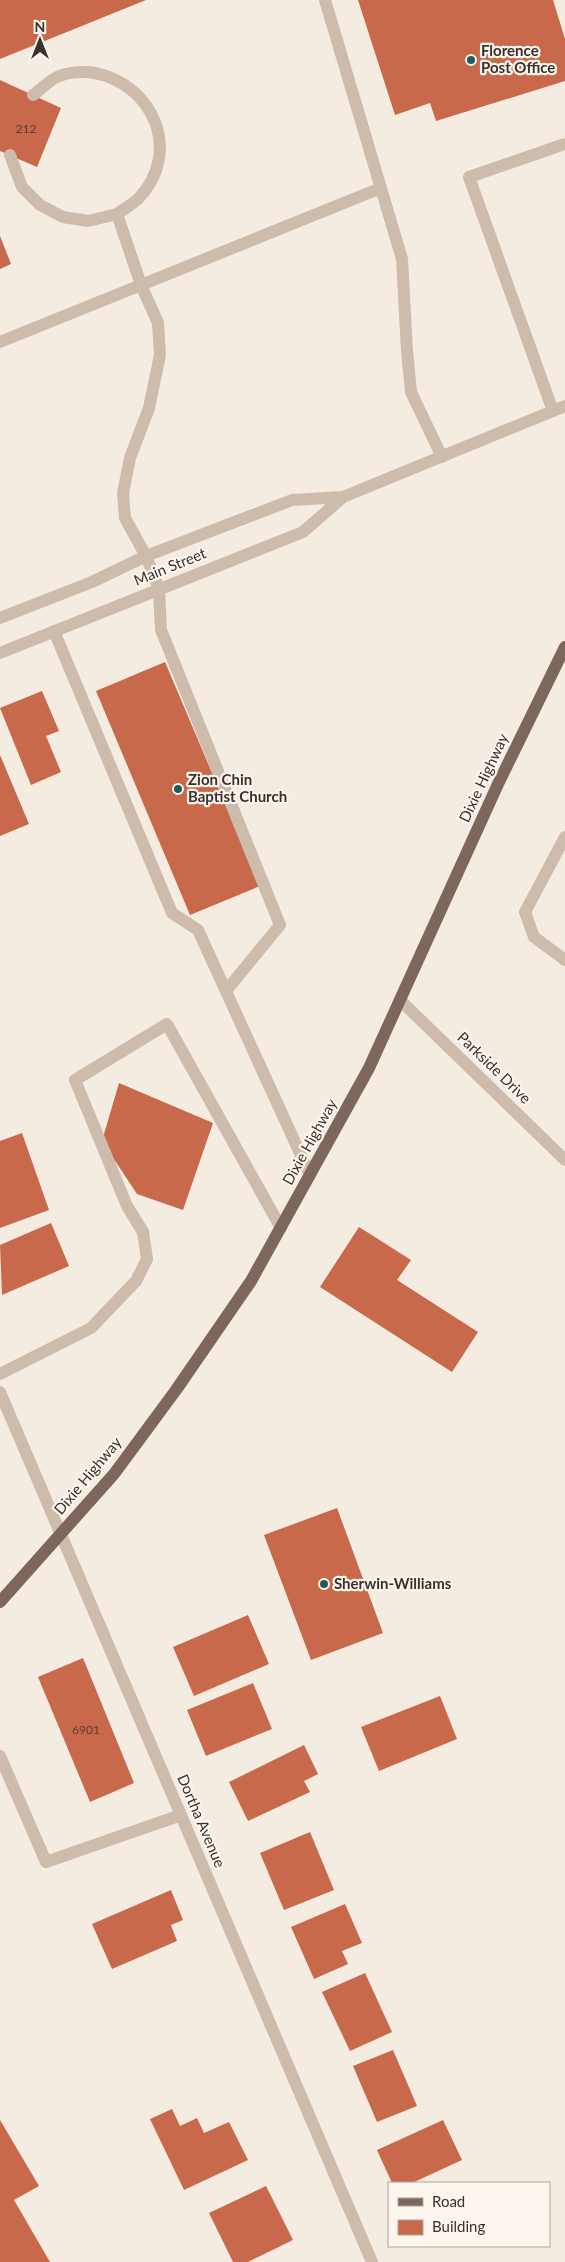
<svg xmlns="http://www.w3.org/2000/svg" width="565" height="2262" font-family="Lato,sans-serif">
<style>
.building{fill:#c8694b}
.lines{fill:none;stroke-linecap:round;stroke-linejoin:round}
.service{stroke:#cdbbac;stroke-width:12}
.minor{stroke:#cdbbac;stroke-width:12}
.tertiary{stroke:#cdbbac;stroke-width:12}
.primary{stroke:#7d675c;stroke-width:12}
.poi-dot{fill:#1f5a5e;stroke:#fbf5ee;stroke-width:2}
.labels{text-anchor:middle;stroke-width:4.5;stroke-linejoin:round;paint-order:stroke}
.number-label{font-size:12px;fill:#5e3e33}
.poi-label{font-size:15px;font-weight:bold;fill:#3b302b;stroke:#fbf5ee;text-anchor:start}
.street-label{font-size:15px;fill:#3b302b;stroke:#fbf5ee}
</style>
<rect width="100%" height="100%" fill="#f4ebe1"/>
<path class="building" d="M0,0H146L0,59Z
M358,0H553L565,39V81L436,121L430,103L395,115Z
M0,80L61,108L37,167L0,151Z
M0,236L11,264L0,269Z
M165,662L260,886L190,915L96,691Z
M42,691L59,731L46,736L61,772L31,785L0,708Z
M0,755L29,824L0,836Z
M119,1083L213,1123L183,1210L137,1194L102,1141Z
M22,1133L49,1210L0,1228V1141Z
M51,1223L69,1266L2,1295L0,1245Z
M359,1227L411,1260L397,1280L478,1332L452,1372L320,1287Z
M337,1508L383,1633L311,1660L264,1535Z
M248,1615L269,1664L194,1696L173,1647Z
M83,1658L134,1783L90,1802L38,1677Z
M253,1683L272,1729L206,1756L187,1710Z
M440,1696L457,1739L379,1771L361,1727Z
M304,1745L318,1774L304,1781L310,1792L248,1821L229,1782Z
M310,1832L334,1890L284,1910L260,1853Z
M171,1890L183,1920L171,1925L177,1941L112,1969L92,1924Z
M345,1904L362,1943L342,1951L348,1964L314,1979L291,1927Z
M365,1973L392,2032L350,2051L322,1992Z
M393,2050L417,2106L377,2122L353,2066Z
M172,2109L180,2126L197,2118L204,2133L229,2122L248,2160L184,2190L150,2119Z
M0,2120L39,2186L14,2200L50,2262H0Z
M443,2120L462,2160L412,2183H392L377,2150Z
M266,2186L293,2240L248,2262H233L209,2213Z"/>
<g class="lines">
<path class="service" d="M325,0L402,259L407,351L411,392L442,457
M33,95C41,89 49,81 57,77C68,72 84,71 95,73C154,85 182,152 139,198C133,204 124,209 117,214L141,285L158,323L160,355L149,408L130,458L123,493L125,518L146,556L159,589L161,630L280,925L226,991
M10,155L22,187L40,205L63,217L88,221L117,214
M0,342L381,188
M553,411L469,177L565,144
M54,631L172,913L198,930L310,1175
M565,837L525,912L534,937L565,960
M0,1374L91,1328L136,1281L147,1259L143,1232L127,1206L75,1080L167,1024L281,1228
M0,1756L46,1862L181,1815"/>
<path class="minor" d="M400,1000L565,1160
M0,1392L372,2262"/>
<path class="tertiary" d="M0,618L92,582L146,556L292,500L343,497
M0,653L303,532L343,497L565,406"/>
<path class="primary" d="M0,1602L114,1474L176,1390L251,1281L369,1068L498,784L565,647"/>
</g>
<g class="poi-dot">
<circle cx="471" cy="60" r="5"/>
<circle cx="178" cy="789" r="5"/>
<circle cx="324" cy="1584" r="5"/>
</g>
<g class="labels">
<g class="number-label">
<text x="26" y="133">212</text>
<text x="86" y="1734">6901</text>
</g>
<g class="poi-label">
<text x="481" y="56">Florence<tspan x="481" dy="17">Post Office</tspan></text>
<text x="188" y="785">Zion Chin<tspan x="188" dy="17">Baptist Church</tspan></text>
<text x="334" y="1589">Sherwin-Williams</text>
</g>
<g class="street-label">
<text transform="translate(170 567) rotate(-22)" y="5">Main Street</text>
<text transform="translate(484 778) rotate(-65)" y="5">Dixie Highway</text>
<text transform="translate(494 1068) rotate(44)" y="5">Parkside Drive</text>
<text transform="translate(310 1142) rotate(-61)" y="5">Dixie Highway</text>
<text transform="translate(88 1476) rotate(-50)" y="5">Dixie Highway</text>
<text transform="translate(201 1821) rotate(67)" y="5">Dortha Avenue</text>
</g>
</g>
<rect x="388" y="2182" width="162" height="65" fill="#fbf5ee" stroke="#aea6a0"/>
<rect x="398" y="2198" width="25" height="8" fill="#7d675c" stroke="#aea6a0"/>
<text x="432" y="2207" font-size="15" fill="#3b302b">Road</text>
<rect x="398" y="2220" width="25" height="15" fill="#c8694b" stroke="#aea6a0"/>
<text x="432" y="2232" font-size="15" fill="#3b302b">Building</text>
<g transform="translate(40 40)" stroke="#fbf5ee" stroke-width="4" paint-order="stroke">
<path d="M0-4L9 19L0 12L-9 19Z" fill="#3b302b"/>
<text y="-8" font-size="14" font-weight="bold" text-anchor="middle" fill="#3b302b">N</text>
</g>
</svg>
